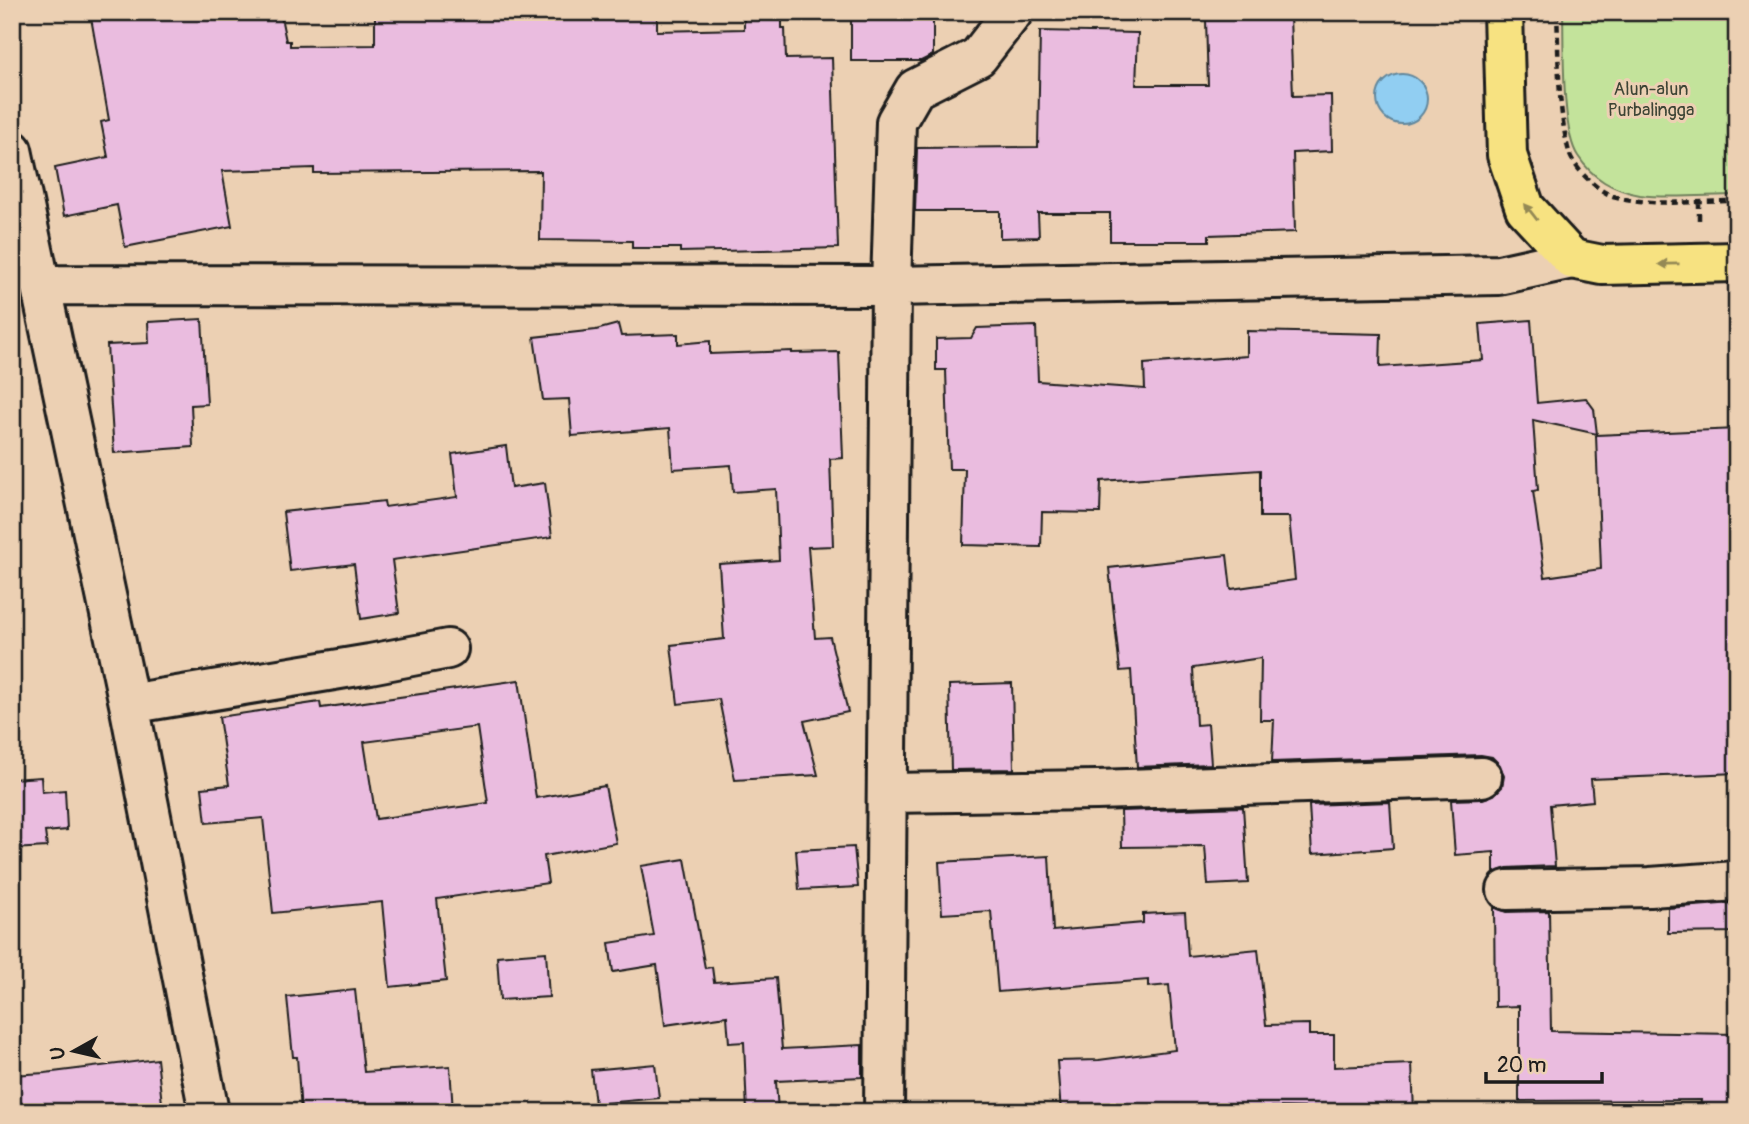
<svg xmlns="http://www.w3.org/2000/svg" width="1749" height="1124" font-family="Pangolin,sans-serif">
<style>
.green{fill:#c3e39b;stroke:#70805c;stroke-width:2}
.water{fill:#91cef2;stroke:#62879c;stroke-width:2}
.building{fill:#eabcdf;stroke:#1c1c1c;stroke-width:2;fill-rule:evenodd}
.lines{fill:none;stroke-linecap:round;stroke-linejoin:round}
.minor-casing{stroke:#1c1c1c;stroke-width:44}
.major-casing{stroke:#1c1c1c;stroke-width:44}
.path{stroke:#1c1c1c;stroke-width:4.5;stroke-dasharray:7 5;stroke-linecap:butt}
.minor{stroke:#ecd0b3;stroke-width:38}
.major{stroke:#f7e281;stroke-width:38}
.oneway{fill:#948954}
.labels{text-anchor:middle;stroke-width:6;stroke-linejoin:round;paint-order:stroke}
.park-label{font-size:18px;fill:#3d4435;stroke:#ecd0b3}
</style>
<rect width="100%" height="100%" fill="#ecd0b3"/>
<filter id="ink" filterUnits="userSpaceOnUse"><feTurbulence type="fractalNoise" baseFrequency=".0143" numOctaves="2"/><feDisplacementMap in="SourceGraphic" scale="14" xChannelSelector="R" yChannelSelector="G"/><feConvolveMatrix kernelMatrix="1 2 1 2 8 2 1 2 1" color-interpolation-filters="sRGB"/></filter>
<g filter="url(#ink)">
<path class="green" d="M1563,12H1737V195C1709,195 1666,199 1640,195C1613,190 1593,179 1578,156C1561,132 1564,44 1563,12Z"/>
<path class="water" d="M1377 99a25 25 0 1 1 50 0a25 25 0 1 1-50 0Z"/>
<path class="building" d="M90,12H280L286,41H290V46L375,45V12H657V31L744,29V12H782V28H785L786,59L832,58L838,248L680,252V248H632V241L540,240L541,171L314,173V168L222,171L232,226L125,247L117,205L64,216L55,168L108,157L101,122L109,120Z
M851,12H933V55L921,61H851Z
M1290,17L1293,96L1331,95L1332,151L1293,153L1295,232L1209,235V241H1110V213H1038L1039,237L1000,238V211H915L917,148L1038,147L1040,31L1138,33L1136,85H1208L1206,20Z
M202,319L207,404L191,405L193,447L114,453L107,345L149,343L148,322Z
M1531,320L1537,403L1586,398L1594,409L1597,434L1533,420L1538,490L1533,491L1545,577L1601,569L1596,435L1737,429V773L1591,779L1593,801L1550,805L1555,866L1507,868L1494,873V852L1455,855L1451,800L1483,799L1494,795L1502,787L1504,776L1500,765L1492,757L1481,755L1272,762L1274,720H1260L1261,658L1193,668L1196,725L1208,724L1211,764L1137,767L1131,670L1120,671L1109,568L1227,555L1231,589L1295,580L1289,517H1260V470L1101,481L1100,513L1042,512L1041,547L963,545L965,469H949L946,370H936V339L971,338L977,328L1036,326L1038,381L1145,389L1144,364L1247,356V331L1381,334L1380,367L1483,360L1480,324Z
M618,324L621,336L678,334V344L710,341V354L792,351V353L839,352L843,458L830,459L833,546L808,547L815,638L830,637L848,712L804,721L818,775L735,780L719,699L678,704L671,645L724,639L719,564L779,560L776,489L733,492L731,465L673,469L670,428L572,436L569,399L543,400L534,337L596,330Z
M506,446L511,488L545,483L552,537L392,560L399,613L361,619L354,564L290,571L283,512L384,501L385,507L457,497L452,454Z
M519,680L536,798L605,786L616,843L544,856L548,883L437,899L446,981L390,987L382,902L273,913L263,818L206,823L202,788L229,785L219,717L320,702L321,708ZM477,727L488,803L376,819L364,742Z
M1012,683L1014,769L951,770L949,685Z
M41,777L42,792L65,790L67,830L45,832L47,847L12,849V779Z
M1390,802L1393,848L1312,854L1309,805Z
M1243,807L1248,883L1208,885L1205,846L1122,847L1121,811Z
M854,847L858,887L799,890L796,850Z
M1049,856L1053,931L1143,923V914L1185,912L1188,956L1258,949L1266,1025L1309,1024V1035H1334V1067L1412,1064L1414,1112H1372V1109L1272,1107V1112H1222L1221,1106L1180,1110L1179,1105L1126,1112H1061L1057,1061L1099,1060L1175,1050L1169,985L1148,987V980L998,992L991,911L942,914L939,862Z
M685,859L705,968L712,967L714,982L776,978L782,1049L862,1045V1077L776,1081L778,1112H747L744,1042L729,1043L727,1016L665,1025L657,965L613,972L609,943L654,936L641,866Z
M1734,903L1735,932L1668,933V908Z
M1494,907L1507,912L1549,911L1551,1031L1737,1034V1112H1700L1701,1100L1519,1101V1006L1495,1007Z
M546,952L549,997L500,1000L497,956Z
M355,990L364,1072L450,1066L453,1112H301L297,1057H293L287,997Z
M157,1059L163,1112H12V1075L45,1073Z
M655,1064L659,1098L595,1104L591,1070Z"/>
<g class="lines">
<defs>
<path id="minor" d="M12,150L129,704L209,1112
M40,285L891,286L1499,275L1572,259
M129,704L370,664L448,649
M887,793L1097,790L1482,777
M1507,890L1650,887L1737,881
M884,1112L891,286L896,122L915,89L978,57L1013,12"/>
<path id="major" d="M1503,12L1507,155L1525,208L1572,259L1602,265L1737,262"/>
</defs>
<use href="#minor" class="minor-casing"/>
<use href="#major" class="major-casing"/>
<path class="path" d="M1557,12C1559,58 1557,107 1569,152C1573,167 1597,191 1613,196C1652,207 1697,201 1737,201
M1699,201V225"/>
<use href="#minor" class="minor"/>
<use href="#major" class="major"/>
</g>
<defs><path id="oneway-solid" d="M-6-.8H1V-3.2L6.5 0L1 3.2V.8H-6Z" transform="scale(1.75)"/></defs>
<g class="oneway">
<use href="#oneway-solid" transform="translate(1531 212) rotate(-128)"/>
<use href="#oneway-solid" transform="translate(1669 264) rotate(179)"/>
</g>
</g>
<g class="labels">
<g class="park-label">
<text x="1651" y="95">Alun-alun<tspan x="1651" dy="21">Purbalingga</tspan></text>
</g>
</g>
<rect width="1749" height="1124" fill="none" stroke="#ecd0b3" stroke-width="42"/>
<rect x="21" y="21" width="1707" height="1082" fill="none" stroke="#1c1c1c" stroke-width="2.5" filter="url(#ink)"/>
<g transform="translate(74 1051) rotate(262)" stroke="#ecd0b3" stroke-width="5" paint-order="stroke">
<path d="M0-5L12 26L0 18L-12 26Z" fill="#1c1c1c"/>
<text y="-10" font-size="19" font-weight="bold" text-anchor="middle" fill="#1c1c1c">U</text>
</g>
<path d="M1486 1072v10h116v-10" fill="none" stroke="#1c1c1c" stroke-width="3.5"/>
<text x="1497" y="1072" font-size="21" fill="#1c1c1c" stroke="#ecd0b3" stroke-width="5" paint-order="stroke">20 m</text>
</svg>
